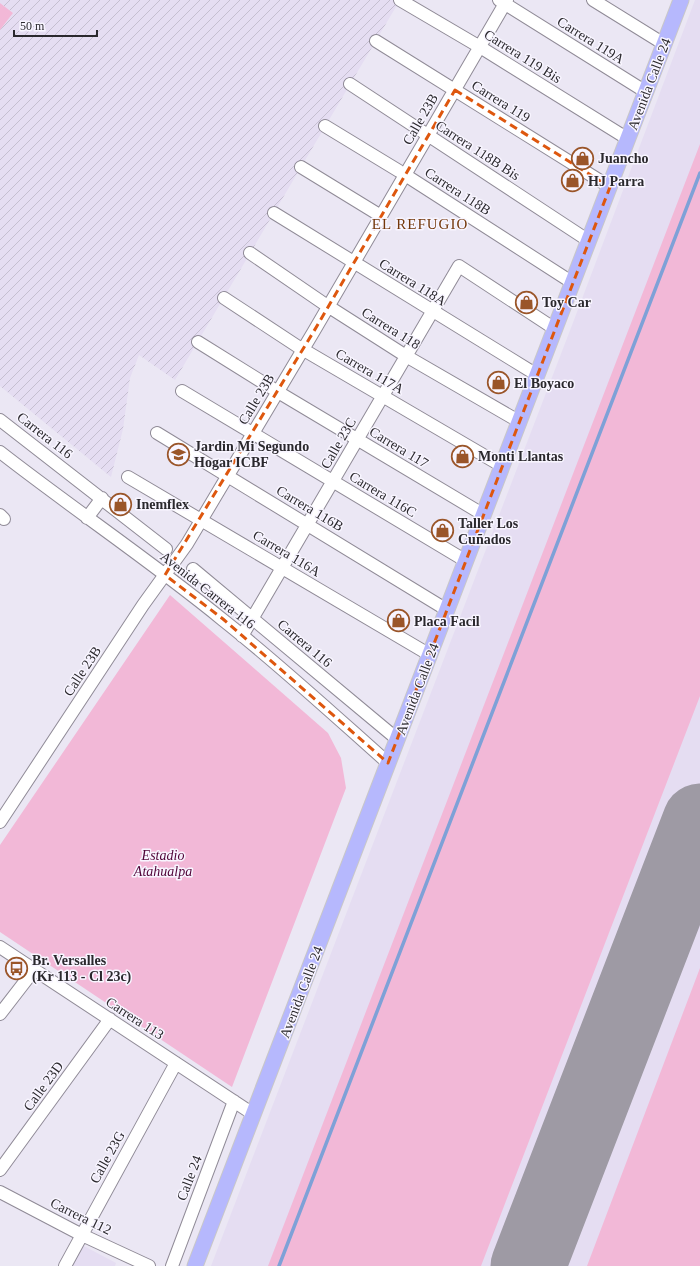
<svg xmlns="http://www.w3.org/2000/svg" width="700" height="1266" font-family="'Times New Roman',serif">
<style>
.built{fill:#e5ddf2}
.industrial{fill:url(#industrial-furrows)}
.green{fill:#f2b8d7}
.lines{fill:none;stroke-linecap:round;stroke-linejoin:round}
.stream{stroke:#7ea1d7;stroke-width:3.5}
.runway{stroke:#9e9aa4;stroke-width:75}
.minor-casing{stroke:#908b97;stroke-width:14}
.major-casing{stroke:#c8c7c8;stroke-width:17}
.minor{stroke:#fff;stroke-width:12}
.major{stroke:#b6b8fd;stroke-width:15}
.marked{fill:none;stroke:#de570e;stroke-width:3;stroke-dasharray:8 5;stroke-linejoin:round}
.labels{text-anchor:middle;stroke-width:3;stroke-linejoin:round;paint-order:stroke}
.street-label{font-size:14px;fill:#2a282d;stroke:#f8f5ff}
.poi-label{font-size:14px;font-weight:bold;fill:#2a282d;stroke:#f8f5ff;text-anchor:start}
.park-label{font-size:14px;font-style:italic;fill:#510539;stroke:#f8f5ff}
.neighbourhood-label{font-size:15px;letter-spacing:1px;fill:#73370a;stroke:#f8f5ff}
</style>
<defs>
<pattern id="industrial-furrows" width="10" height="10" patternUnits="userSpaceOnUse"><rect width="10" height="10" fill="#e5ddf2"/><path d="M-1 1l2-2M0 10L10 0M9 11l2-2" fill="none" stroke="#c5bed0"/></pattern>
</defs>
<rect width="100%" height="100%" fill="#ebe7f4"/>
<path class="built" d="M695,0H700V1266H211L574,320Z
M80,1244L116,1263L115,1266H67Z"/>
<path class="industrial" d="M0,0H400L175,380L139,355L130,378L123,429L111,477L0,386V30L13,13L0,3Z"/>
<path class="green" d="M0,3L13,13L0,30Z
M700,144V696L481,1266H268Z
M170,595L328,733L341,758L346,788L232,1087L0,932V845Z
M700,968V1266H587Z"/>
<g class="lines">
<path class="stream" d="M279,1266L700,173"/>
<path class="runway" d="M528,1266L700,821"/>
<defs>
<path id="minor" d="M400,0L480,47L628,139
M499,0L646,92
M593,0L664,44
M376,41L610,187
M350,84L589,241
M325,126L399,171L573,283
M301,167L381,216
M274,213L537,375
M250,253L323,303L406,356L520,422
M224,298L297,346L502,466
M198,342L283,395L484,515
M182,391L466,561
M0,420L166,549
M157,433L447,610
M0,452C73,509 151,561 223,620C280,665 334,715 388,763
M128,477L430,655
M0,515L4,519
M87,518L102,498
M193,569L397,739
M242,636L459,266L555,329
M0,822L143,605L187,544L314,331L507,0
M0,947L253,1114
M0,1014L34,970
M0,1170L110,1019
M0,1192L82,1235L149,1266
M65,1266L176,1063
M172,1266L234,1101"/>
<path id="major" d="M195,1266L681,0"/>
</defs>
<use href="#minor" class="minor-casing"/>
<use href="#major" class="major-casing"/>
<use href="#minor" class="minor"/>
<use href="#major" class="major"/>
</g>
<path class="marked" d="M455,90L610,187L388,763L223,619L165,575L314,331Z"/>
<defs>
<symbol id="shop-ring" viewBox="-11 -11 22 22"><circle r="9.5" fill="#f8f5ff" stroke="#9a5529" stroke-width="1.5"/><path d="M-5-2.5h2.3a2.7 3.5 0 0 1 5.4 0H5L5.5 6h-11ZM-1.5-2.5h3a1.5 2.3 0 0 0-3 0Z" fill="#9a5529"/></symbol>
<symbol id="school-ring" viewBox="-11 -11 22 22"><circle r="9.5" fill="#f8f5ff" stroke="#9a5529" stroke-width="1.5"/><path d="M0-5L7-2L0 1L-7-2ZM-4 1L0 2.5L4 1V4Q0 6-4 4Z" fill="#9a5529"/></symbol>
<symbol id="bus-ring" viewBox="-11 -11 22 22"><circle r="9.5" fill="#f8f5ff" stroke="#9a5529" stroke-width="1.5"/><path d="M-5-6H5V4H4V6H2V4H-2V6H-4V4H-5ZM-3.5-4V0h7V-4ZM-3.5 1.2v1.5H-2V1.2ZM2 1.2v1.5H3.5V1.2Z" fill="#9a5529"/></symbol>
</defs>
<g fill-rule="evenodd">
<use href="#shop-ring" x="570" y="146" width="25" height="25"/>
<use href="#shop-ring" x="560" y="168" width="25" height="25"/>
<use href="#shop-ring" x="514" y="290" width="25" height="25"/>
<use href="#shop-ring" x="486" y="370" width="25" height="25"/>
<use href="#school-ring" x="166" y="442" width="25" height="25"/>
<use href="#shop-ring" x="450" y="444" width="25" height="25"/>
<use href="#shop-ring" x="108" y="492" width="25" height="25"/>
<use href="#shop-ring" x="430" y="518" width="25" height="25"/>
<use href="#shop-ring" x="386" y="608" width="25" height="25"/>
<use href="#bus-ring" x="4" y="956" width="25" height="25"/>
</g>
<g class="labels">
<g class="street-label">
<text transform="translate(591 40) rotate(32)" y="5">Carrera 119A</text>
<text transform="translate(523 56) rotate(32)" y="5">Carrera 119 Bis</text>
<text transform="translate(649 84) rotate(-69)" y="5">Avenida Calle 24</text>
<text transform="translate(501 101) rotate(32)" y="5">Carrera 119</text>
<text transform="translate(420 119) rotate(-60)" y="5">Calle 23B</text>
<text transform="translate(478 150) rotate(33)" y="5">Carrera 118B Bis</text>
<text transform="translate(458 191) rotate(33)" y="5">Carrera 118B</text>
<text transform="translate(413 282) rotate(32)" y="5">Carrera 118A</text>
<text transform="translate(391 328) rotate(32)" y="5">Carrera 118</text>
<text transform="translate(370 371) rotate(30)" y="5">Carrera 117A</text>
<text transform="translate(256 399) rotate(-59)" y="5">Calle 23B</text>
<text transform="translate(45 435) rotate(38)" y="5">Carrera 116</text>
<text transform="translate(338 443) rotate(-60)" y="5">Calle 23C</text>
<text transform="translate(399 447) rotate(31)" y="5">Carrera 117</text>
<text transform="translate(383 494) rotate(31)" y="5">Carrera 116C</text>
<text transform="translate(310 508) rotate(31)" y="5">Carrera 116B</text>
<text transform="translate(287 553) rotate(31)" y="5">Carrera 116A</text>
<text transform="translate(208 590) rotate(38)" y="5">Avenida Carrera 116</text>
<text transform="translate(305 643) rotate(40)" y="5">Carrera 116</text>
<text transform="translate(82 671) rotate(-57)" y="5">Calle 23B</text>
<text transform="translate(417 689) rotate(-69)" y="5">Avenida Calle 24</text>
<text transform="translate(301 992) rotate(-69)" y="5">Avenida Calle 24</text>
<text transform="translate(135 1018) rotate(33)" y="5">Carrera 113</text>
<text transform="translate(43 1086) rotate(-54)" y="5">Calle 23D</text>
<text transform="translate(107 1157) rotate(-61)" y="5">Calle 23G</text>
<text transform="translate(189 1178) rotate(-69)" y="5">Calle 24</text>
<text transform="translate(81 1216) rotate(26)" y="5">Carrera 112</text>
</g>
<g class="poi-label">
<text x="598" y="163">Juancho</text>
<text x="588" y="186">HJ Parra</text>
<text x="542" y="307">Toy Car</text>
<text x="514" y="388">El Boyaco</text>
<text x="194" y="451">Jardin Mi Segundo<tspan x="194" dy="16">Hogar ICBF</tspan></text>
<text x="478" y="461">Monti Llantas</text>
<text x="136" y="509">Inemflex</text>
<text x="458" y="528">Taller Los<tspan x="458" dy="16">Cuñados</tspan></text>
<text x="414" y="626">Placa Facil</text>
<text x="32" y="965">Br. Versalles<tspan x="32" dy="16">(Kr 113 - Cl 23c)</tspan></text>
</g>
<g class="park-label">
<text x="163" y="860">Estadio<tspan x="163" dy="16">Atahualpa</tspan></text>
</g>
<g class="neighbourhood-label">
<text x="420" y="229">EL REFUGIO</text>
</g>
</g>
<path d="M14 30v6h83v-6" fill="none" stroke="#2a282d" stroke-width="2"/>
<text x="20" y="30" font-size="12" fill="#2a282d" stroke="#f8f5ff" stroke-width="3" paint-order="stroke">50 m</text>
</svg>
